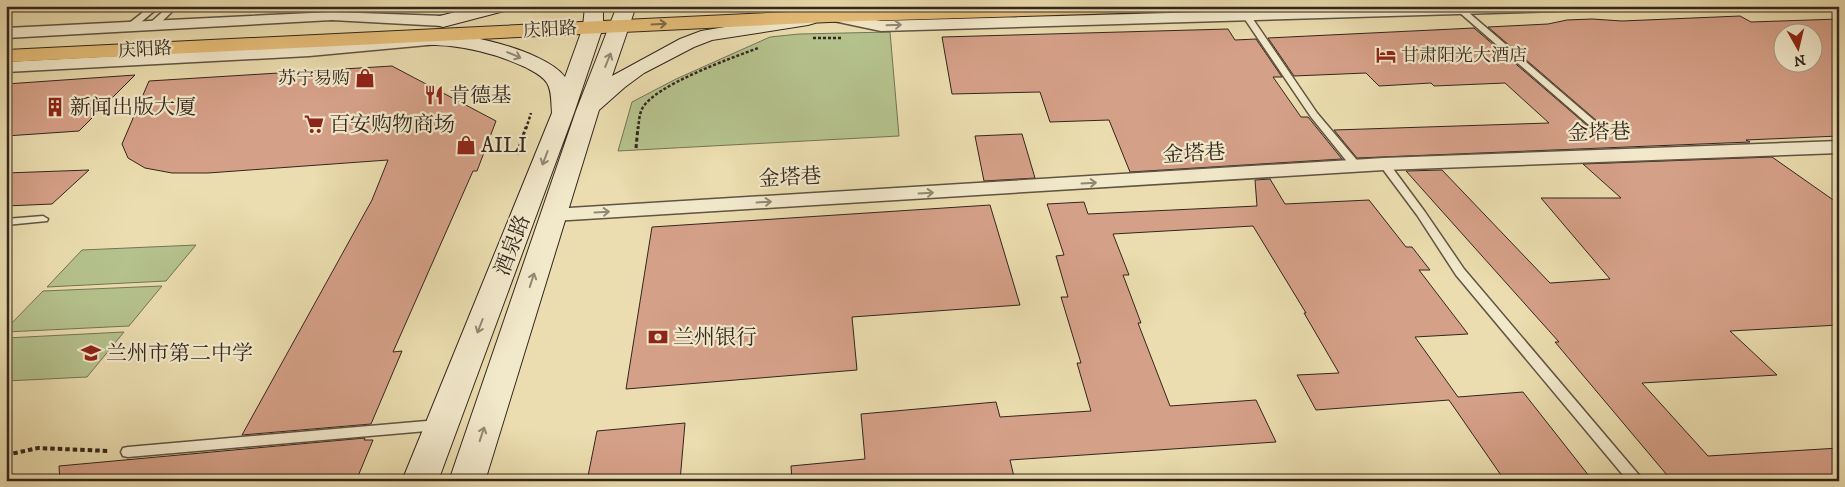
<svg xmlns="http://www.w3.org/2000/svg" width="1845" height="487" font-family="'IM FELL DW Pica','Noto Serif SC',serif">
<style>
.green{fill:#b5c28d;stroke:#747456}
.building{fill:#d5a088;stroke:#32261e;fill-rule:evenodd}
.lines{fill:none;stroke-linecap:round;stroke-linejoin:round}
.lane-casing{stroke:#605442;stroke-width:3}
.street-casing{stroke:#605442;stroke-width:3}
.secondary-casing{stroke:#32261e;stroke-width:2}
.primary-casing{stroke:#32261e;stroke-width:2}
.path-far2{stroke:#32261e;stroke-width:2.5;stroke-dasharray:3 2;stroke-linecap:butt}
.path-far1{stroke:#32261e;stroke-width:3;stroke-dasharray:4 2.5;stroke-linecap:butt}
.path{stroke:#32261e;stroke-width:4;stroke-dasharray:4.5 3;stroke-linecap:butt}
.lane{fill:#f2e9cb;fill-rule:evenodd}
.street{fill:#f2e9cb;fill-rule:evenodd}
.secondary{fill:#f2e9cb;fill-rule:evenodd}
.primary{fill:#e6be78;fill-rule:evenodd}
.oneway{stroke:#836a46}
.oneway2{stroke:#928874}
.labels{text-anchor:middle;stroke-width:4.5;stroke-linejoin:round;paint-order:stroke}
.far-street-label{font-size:18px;fill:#32261e;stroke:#f2e9cb}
.far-poi-label{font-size:18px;fill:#32261e;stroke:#f2e9cb;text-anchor:start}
.poi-label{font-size:21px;fill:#32261e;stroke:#f2e9cb;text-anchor:start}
.street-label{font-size:21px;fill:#32261e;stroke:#f2e9cb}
</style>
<rect width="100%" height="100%" fill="#ebddaf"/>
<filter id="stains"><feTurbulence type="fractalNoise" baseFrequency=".004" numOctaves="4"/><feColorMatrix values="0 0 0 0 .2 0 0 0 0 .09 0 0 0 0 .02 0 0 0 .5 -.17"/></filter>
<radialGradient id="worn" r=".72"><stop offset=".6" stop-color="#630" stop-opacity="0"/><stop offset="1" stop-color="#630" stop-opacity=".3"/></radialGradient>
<path class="green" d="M890,32L899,136L618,151L632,102L676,79L770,37L799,34Z
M196,245L166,281L47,287L82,250Z
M162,286L129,326L6,332V329L43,291Z
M124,332L87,377L6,381V338Z"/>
<path class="building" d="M1740,16L1751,22L1839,19V136L1746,140L1750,142L1357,158L1334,130L1549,123L1505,83L1434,86L1431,83L1379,86L1366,73L1294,76L1268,38L1474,28L1596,133L1603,134L1605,132L1604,127L1488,27L1548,24L1567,20L1592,19L1622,21ZM1782,32H1812V62H1782Z
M1228,29L1235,40L1256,39L1282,77H1273L1301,117H1308L1342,159L1130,172L1109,120L1050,122L1040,92L952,94L942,37Z
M392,66L496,121L477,171H473L393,352L402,351L371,424L242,435L372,200L388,160L208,173H172L145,168L128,158L122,144L149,81Z
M135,75L79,131L6,136V84Z
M1022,134L1035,178L984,181L975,136Z
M1772,157L1839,204V325L1730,331L1777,375L1642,383L1708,456L1839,448V481H1672L1555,342H1559L1406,171L1442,170L1550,283L1610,279L1541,198H1621L1583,164Z
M89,170L52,204L6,206V173Z
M1270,179L1285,204L1369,200L1406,247H1412L1430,270H1419L1468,334L1415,337L1458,397L1523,392L1593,481H1505L1449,400L1316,410L1297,375L1339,373L1304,313H1306L1253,226L1113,234L1129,275H1123L1141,323H1138L1170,406L1256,400L1276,442L1010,460L1015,481H792L791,466L865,459L861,414L996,402L1000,417L1091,411L1077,363H1081L1061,297H1068L1056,256L1064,255L1047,204L1084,202L1088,214L1257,206L1255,180Z
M990,205L1020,305L852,317L857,370L626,389L652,227Z
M685,423L680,481H587L597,431Z
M365,438L364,440H373L356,481H60L59,466Z"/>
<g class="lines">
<defs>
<path id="lane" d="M151,6H160L134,28H128V24Z
M169,6H178L156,27H150V23Z
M1236,6H1244L1317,113L1361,165L1362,167L1361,169H1353L1311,117Z
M1452,6H1461L1603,128V132H1597Z
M1384,161L1388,162L1425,212L1464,269L1644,481H1628L1456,275L1417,215L1379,164Z
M43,216L48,219L47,221L6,225V219Z
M438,420L443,421L445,425L443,429L438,430L128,457L123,456L121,452L123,448L128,447Z"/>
<path id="street" d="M1426,6H1599L1592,10L881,31L829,20L824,19L822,16L824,13L829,12L881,21Z
M332,12L443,16L448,18L451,21L448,24L443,26L332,20L6,38V28Z
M443,35L449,37L451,40L449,43L309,56L6,72V62L309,46Z
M1839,141V153L1384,170L553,221L546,219L543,215L546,211L553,209L1384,158Z"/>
<path id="secondary" d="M478,6H510L508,10L443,27L436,25L433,21L436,17Z
M585,6H603V27L574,113L438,481H402L552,113C551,103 552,91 547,83C542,75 532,71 525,67C501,56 477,49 450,46C438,45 424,45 412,42L409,38L412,34C445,26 545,49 565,77L583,27Z
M617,6H636L612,76L680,39L701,31L808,13L815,15L818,19L815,23L808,25L712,40L694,47L644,73L625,87L599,110L485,481H449L576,111Z"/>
<path id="primary" d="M959,6H1162L1160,10L1153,12L829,22L6,62V50L829,10Z"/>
</defs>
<use href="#lane" class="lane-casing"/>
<use href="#street" class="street-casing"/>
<use href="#secondary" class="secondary-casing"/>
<use href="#primary" class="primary-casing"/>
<path class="path-far2" d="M813,38H842
M526,129L531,113
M638,129C639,123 639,115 642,109C654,85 732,58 758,48"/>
<path class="path-far1" d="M636,148L638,127
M517,154L526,127"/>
<path class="path" d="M6,455L38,448L110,451"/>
<use href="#lane" class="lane"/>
<use href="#street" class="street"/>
<use href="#secondary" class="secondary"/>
<use href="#primary" class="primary"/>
</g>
<defs><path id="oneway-shaft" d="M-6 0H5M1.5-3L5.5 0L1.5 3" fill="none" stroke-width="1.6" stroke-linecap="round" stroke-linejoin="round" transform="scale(1.25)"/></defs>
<use class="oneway" href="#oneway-shaft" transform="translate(659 24) rotate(-3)"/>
<g class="oneway2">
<use href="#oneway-shaft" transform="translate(894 25) rotate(-2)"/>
<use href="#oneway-shaft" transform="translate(514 55) rotate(23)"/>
<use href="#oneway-shaft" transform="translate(608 60) rotate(-68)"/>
<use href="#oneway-shaft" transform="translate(545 158) rotate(111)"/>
<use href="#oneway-shaft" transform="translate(1089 183) rotate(-3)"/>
<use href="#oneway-shaft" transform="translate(926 193) rotate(-3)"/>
<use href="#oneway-shaft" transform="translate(764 202) rotate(-3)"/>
<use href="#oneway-shaft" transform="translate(602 212) rotate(-3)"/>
<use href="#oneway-shaft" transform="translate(532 280) rotate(-72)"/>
<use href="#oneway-shaft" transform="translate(480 326) rotate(111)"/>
<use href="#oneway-shaft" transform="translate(482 434) rotate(-72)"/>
</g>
<defs>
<symbol id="hotel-bare" viewBox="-9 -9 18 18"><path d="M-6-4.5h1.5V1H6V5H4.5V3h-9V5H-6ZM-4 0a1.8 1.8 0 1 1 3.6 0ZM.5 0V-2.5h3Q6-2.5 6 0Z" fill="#8f2418" stroke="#f2e9cb" stroke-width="2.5" paint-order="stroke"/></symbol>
<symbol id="shop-bare" viewBox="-9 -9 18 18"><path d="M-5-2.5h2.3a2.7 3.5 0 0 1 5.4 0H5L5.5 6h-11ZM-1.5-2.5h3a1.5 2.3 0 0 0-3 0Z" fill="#8f2418" stroke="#f2e9cb" stroke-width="2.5" paint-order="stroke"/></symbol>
<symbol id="restaurant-bare" viewBox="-9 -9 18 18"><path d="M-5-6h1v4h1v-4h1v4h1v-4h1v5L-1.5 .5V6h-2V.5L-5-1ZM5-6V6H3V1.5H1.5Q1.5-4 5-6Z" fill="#8f2418" stroke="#f2e9cb" stroke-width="2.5" paint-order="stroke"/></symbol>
<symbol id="building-bare" viewBox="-9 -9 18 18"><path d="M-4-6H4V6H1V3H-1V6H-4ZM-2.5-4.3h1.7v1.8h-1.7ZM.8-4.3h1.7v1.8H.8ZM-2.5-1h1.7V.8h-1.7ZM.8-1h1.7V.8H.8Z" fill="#8f2418" stroke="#f2e9cb" stroke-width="2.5" paint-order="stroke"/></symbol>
<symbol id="supermarket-bare" viewBox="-9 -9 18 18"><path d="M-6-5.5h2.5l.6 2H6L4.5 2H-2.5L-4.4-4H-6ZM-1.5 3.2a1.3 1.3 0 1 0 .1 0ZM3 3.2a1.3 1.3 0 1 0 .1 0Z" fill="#8f2418" stroke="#f2e9cb" stroke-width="2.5" paint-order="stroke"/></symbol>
<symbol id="bank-bare" viewBox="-9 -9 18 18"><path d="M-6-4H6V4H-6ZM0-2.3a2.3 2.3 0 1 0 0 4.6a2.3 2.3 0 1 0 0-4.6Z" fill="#8f2418" stroke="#f2e9cb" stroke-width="2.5" paint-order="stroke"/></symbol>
<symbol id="school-bare" viewBox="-9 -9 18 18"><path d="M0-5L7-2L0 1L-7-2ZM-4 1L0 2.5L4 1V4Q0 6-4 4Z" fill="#8f2418" stroke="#f2e9cb" stroke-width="2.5" paint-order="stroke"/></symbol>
</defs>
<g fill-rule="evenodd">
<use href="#hotel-bare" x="1372" y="41" width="28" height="28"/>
<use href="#shop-bare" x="351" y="64" width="28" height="28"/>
<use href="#restaurant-bare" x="420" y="81" width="28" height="28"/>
<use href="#building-bare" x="41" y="93" width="28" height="28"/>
<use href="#supermarket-bare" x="300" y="110" width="28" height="28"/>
<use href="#shop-bare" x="452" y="131" width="28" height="28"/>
<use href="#bank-bare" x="644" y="323" width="28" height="28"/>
<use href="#school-bare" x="77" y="339" width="28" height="28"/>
</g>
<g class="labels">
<g class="far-street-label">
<text transform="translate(550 29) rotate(-3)" y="6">庆阳路</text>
<text transform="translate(145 49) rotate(-3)" y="6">庆阳路</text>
</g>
<g class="far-poi-label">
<text x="1401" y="61">甘肃阳光大酒店</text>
<text x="350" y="84" text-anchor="end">苏宁易购</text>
</g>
<g class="poi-label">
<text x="449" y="102">肯德基</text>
<text x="70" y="114">新闻出版大厦</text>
<text x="329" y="131">百安购物商场</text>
<text x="481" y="152">AILI</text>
<text x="673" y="344">兰州银行</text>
<text x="106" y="360">兰州市第二中学</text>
</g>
<g class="street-label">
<text transform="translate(1599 132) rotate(-2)" y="7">金塔巷</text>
<text transform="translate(1194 153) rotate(-3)" y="7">金塔巷</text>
<text transform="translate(790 177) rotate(-3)" y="7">金塔巷</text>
<text transform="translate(512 245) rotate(-69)" y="7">酒泉路</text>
</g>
</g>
<rect width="1845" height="487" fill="none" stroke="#ebddaf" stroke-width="25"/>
<rect x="8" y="8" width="1830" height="472" fill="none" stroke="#32261e" stroke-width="2.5"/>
<rect x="12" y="12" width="1820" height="462" fill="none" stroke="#32261e"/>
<g transform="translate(1798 48) rotate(172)"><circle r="24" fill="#f2e9cb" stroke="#a59b86"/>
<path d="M0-4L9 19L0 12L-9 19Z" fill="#8f2418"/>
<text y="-8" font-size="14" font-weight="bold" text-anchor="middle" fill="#32261e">N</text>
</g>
<rect width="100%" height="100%" filter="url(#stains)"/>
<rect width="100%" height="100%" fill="url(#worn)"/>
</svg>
